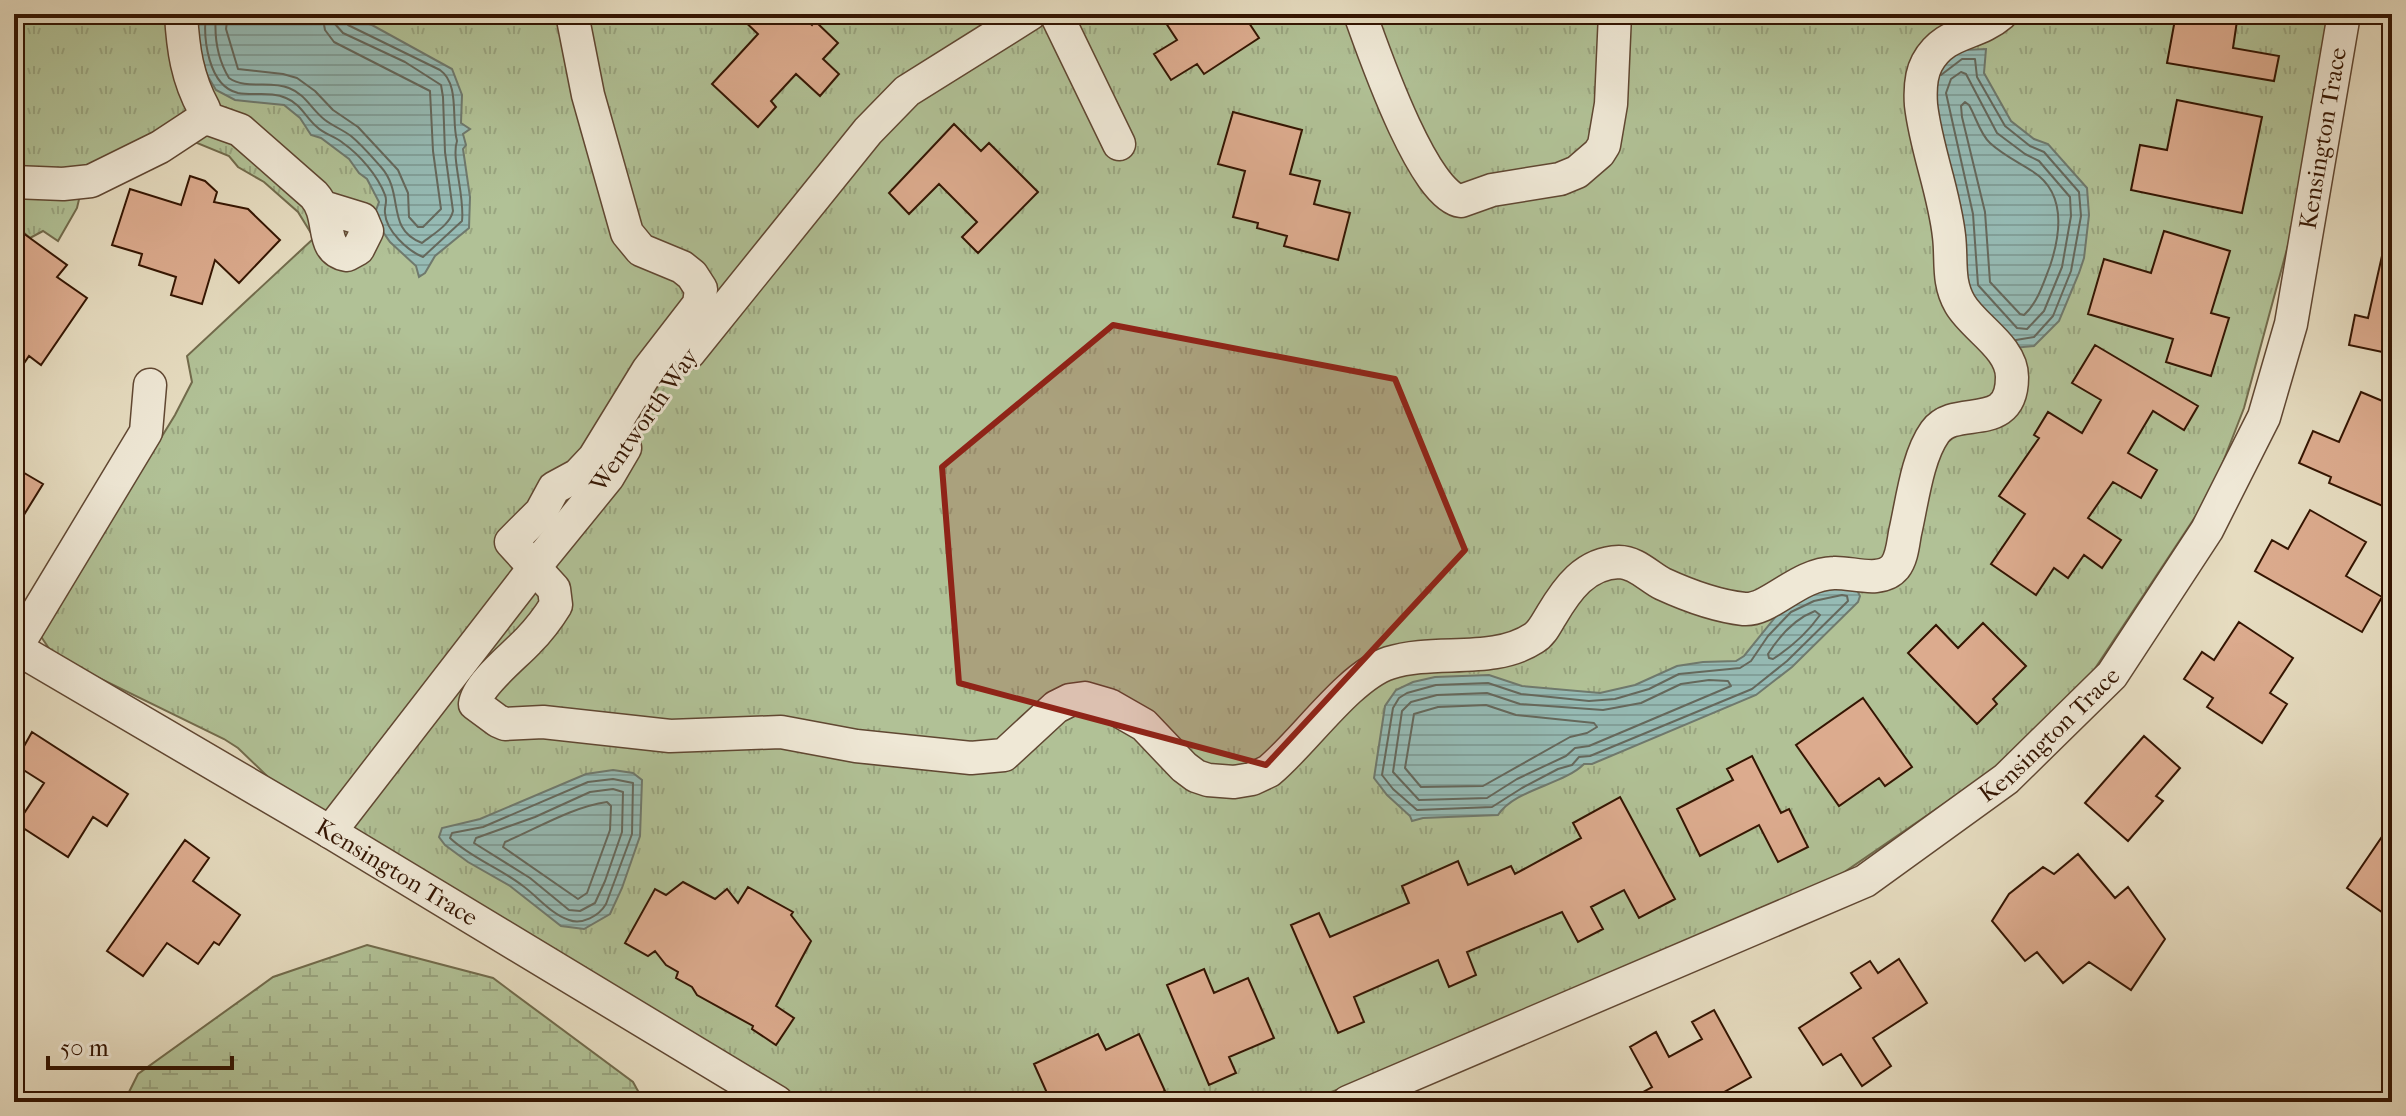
<svg xmlns="http://www.w3.org/2000/svg" width="2406" height="1116" font-family="'IM FELL French Canon',serif">
<style>
.grass{fill:url(#grass-tufts);stroke:#726b4c;stroke-width:2}
.wetland{fill:url(#wetland-marsh);stroke:#726b4c;stroke-width:2}
.water{fill:url(#water-rules);stroke:#6f796d;stroke-width:2}
.lines{fill:none;stroke-linecap:round;stroke-linejoin:round}
.shore{stroke:#65685c;stroke-width:2}
.building{fill:#dcab8e;stroke:#341502;stroke-width:2}
.minor-casing{stroke:#604732;stroke-width:35}
.minor{stroke:#efe8d6;stroke-width:32}
.marked{fill:#8f2418;fill-opacity:0.2;stroke:#8f2418;stroke-width:6;stroke-linejoin:round}
.labels{text-anchor:middle;stroke-width:6;stroke-linejoin:round;paint-order:stroke}
.street-label{font-size:24px;fill:#341502;stroke:#efe8d6}
</style>
<defs>
<pattern id="grass-tufts" width="24" height="20" patternUnits="userSpaceOnUse" patternTransform="scale(2)"><rect width="24" height="20" fill="#b1c196"/><path d="M3 7l-1-3M5 7V3M7 7l1-3M15 17l-1-3M17 17v-4M19 17l1-3" fill="none" stroke="#99a580"/></pattern>
<pattern id="wetland-marsh" width="20" height="14" patternUnits="userSpaceOnUse" patternTransform="scale(2)"><rect width="20" height="14" fill="#b1c196"/><path d="M1 5h8M5 5V1M11 12h8M15 12V8" fill="none" stroke="#99a580"/></pattern>
<pattern id="water-rules" width="6" height="5" patternUnits="userSpaceOnUse" patternTransform="scale(2)"><rect width="6" height="5" fill="#96bbb5"/><path d="M0 2.5h6" fill="none" stroke="#82a09a"/></pattern>
</defs>
<rect width="100%" height="100%" fill="#e6dcc0"/>
<filter id="stains"><feTurbulence type="fractalNoise" baseFrequency=".0025" numOctaves="4"/><feColorMatrix values="0 0 0 0 .2 0 0 0 0 .09 0 0 0 0 .02 0 0 0 .5 -.17"/></filter>
<radialGradient id="worn" r=".72"><stop offset=".6" stop-color="#630" stop-opacity="0"/><stop offset="1" stop-color="#630" stop-opacity=".3"/></radialGradient>
<path class="grass" d="M14,14H2329L2297,212L2244,408L2211,493L2094,670L1999,766L1840,875L1392,1069L1305,1102H806L294,802L238,748L224,739L54,656L40,635L175,415L192,382L187,356L314,238L298,212L264,182L238,167L229,156L190,140L81,191L77,208L58,241L43,231L30,238L22,231L14,232Z"/>
<path class="wetland" d="M367,945L493,978L633,1082L644,1102H124L138,1074L273,977Z"/>
<path class="water" d="M199,14H337L372,25L452,69L462,95L461,123L470,129L463,134L466,145L463,149L470,197L469,228L435,256L425,273L419,277L416,266L390,242L381,229L375,213L379,202L367,179L359,173L349,159L321,138L311,135L300,118L284,105L235,100L216,90L207,75L199,48L196,20Z
M1986,49L1984,73L2011,121L2034,139L2048,144L2087,188L2089,215L2084,258L2079,273L2059,321L2034,346L2013,348L1970,306L1935,131L1936,68L1963,50Z
M1836,587L1857,590L1860,596L1858,602L1792,667L1756,695L1592,764H1584C1563,785 1515,789 1498,815L1423,818L1412,821L1410,816L1387,795L1374,778L1385,706L1396,690L1413,682L1435,677L1489,675L1522,686L1600,693L1635,685L1677,666L1703,662L1736,661L1744,656L1781,610L1798,598Z
M613,770L633,773L642,780L640,836L622,888L610,914L584,929L561,926L510,886L468,862L445,845L439,837L442,828L480,819L586,774Z"/>
<g class="lines">
<path class="shore" d="M206,14C203,38 208,86 238,93C253,96 272,91 286,98C301,104 306,118 317,127C324,134 336,137 343,143C360,155 378,176 385,195C388,202 384,206 385,213C386,231 408,251 423,257L462,221C465,196 451,158 457,141C451,119 460,84 440,70L348,25L344,14
M216,14C214,36 217,58 229,78C246,90 270,80 289,88C305,94 312,110 325,120C333,126 343,130 351,136C362,145 372,157 381,167C405,194 385,229 422,243C433,234 450,225 453,211L445,152L443,97L441,85L405,62L343,33L335,24L334,14
M228,14L226,29L238,69L283,74L297,78L315,91L333,110L358,127L398,170L408,193L409,217L418,227H423L441,209L433,151L430,91L334,42L325,30L322,14
M1961,72L1966,74L1997,133L2025,154L2039,161L2070,197L2071,216L2062,267L2044,311L2027,329L2017,328L1978,285L1973,214L1946,93L1951,79Z
M1941,75L1962,59H1975L1977,77L2005,126L2030,146L2044,152L2079,192L2081,216L2071,271L2053,316L2034,337L2016,340
M1965,102L1969,105C1976,117 1980,134 1990,143C2003,155 2018,162 2032,171C2066,192 2061,233 2050,266C2043,284 2038,302 2024,315L2020,314L1990,282L1985,212L1962,117L1961,106Z
M1842,595L1847,596L1848,601L1787,661L1752,689L1590,756L1579,757L1572,765L1558,769L1522,788L1492,807L1417,810L1393,789L1382,775L1393,708L1399,698L1407,693L1436,685L1488,683L1521,694L1589,701L1615,699L1649,689L1679,674L1740,668L1751,661L1768,636L1791,612L1814,601Z
M1815,611L1820,615C1808,632 1790,648 1773,659L1769,658L1768,654C1780,635 1794,619 1815,611Z
M1709,680L1728,681L1731,686L1589,746L1575,748L1566,756L1517,779L1487,798L1419,800L1393,772L1402,711L1411,702L1437,695L1487,693L1520,704L1603,710L1641,703L1681,684Z
M1486,705L1516,715L1594,723L1597,727L1587,733L1570,737L1483,786L1421,787L1405,768L1414,714L1438,707Z
M613,779L633,783L632,834L606,904C599,916 582,925 569,920C551,914 538,897 523,886C500,868 471,858 450,838L452,833L483,827L588,782Z
M613,789L623,792L622,832L605,881L595,903L580,911L569,910L530,878L474,843L476,838L535,817L590,792Z
M607,802L611,806L610,830L587,893L578,899L503,847L505,842C538,828 572,807 607,802Z"/>
</g>
<path class="building" d="M737,14H800L812,25L815,21L838,43L823,59L839,74L820,96L796,74L771,101L776,107L758,127L712,84L758,34Z
M1160,14H1243L1259,38L1204,74L1197,64L1171,80L1154,54L1177,40Z
M2176,14H2238L2233,48L2279,56L2274,81L2167,63Z
M2177,100L2262,117L2242,213L2131,190L2140,145L2167,150Z
M1233,112L1302,130L1290,174L1320,181L1314,204L1350,213L1338,260L1284,246L1287,236L1257,228L1258,223L1233,217L1245,171L1218,164Z
M954,124L981,151L989,143L1038,192L978,253L962,237L977,222L939,184L909,214L889,193Z
M190,176L205,181L217,192L214,202L248,209L280,240L239,283L215,260L202,304L171,295L176,277L139,265L142,254L112,245L130,189L181,205Z
M2164,231L2230,251L2211,313L2229,318L2211,376L2166,362L2173,339L2088,314L2104,259L2151,273Z
M23,233L67,265L57,277L87,298L41,365L29,356L14,378V246Z
M2384,247H2392V354L2349,345L2355,315L2368,318Z
M2095,345L2198,406L2184,430L2153,411L2128,453L2157,470L2141,498L2113,482L2088,518L2121,540L2102,568L2084,555L2068,578L2054,568L2036,595L1991,564L2025,514L1999,496L2039,438L2034,435L2048,412L2082,433L2101,400L2072,383Z
M2361,392L2392,405V510L2329,483L2331,477L2299,463L2313,431L2339,442Z
M14,467L43,484L14,531Z
M2310,510L2366,542L2346,576L2382,597L2362,632L2255,571L2272,540L2288,549Z
M2239,622L2293,658L2270,693L2287,704L2262,743L2207,707L2213,698L2184,679L2202,652L2214,660Z
M1983,623L2026,666L1993,699L1997,704L1977,724L1908,653L1936,625L1958,648Z
M1863,698L1912,767L1885,786L1879,778L1839,806L1796,745Z
M32,732L128,794L107,826L93,817L68,857L17,824L44,783L14,764Z
M2144,736L2180,768L2156,796L2163,801L2128,841L2085,803Z
M1752,756L1781,813L1789,809L1808,847L1778,862L1759,825L1700,856L1677,809L1733,780L1727,769Z
M1620,797L1675,899L1639,918L1624,890L1591,907L1603,929L1578,942L1562,912L1467,952L1476,975L1449,987L1438,960L1354,997L1364,1022L1338,1033L1291,925L1319,913L1330,937L1409,903L1402,886L1458,861L1468,885L1511,866L1515,874L1581,838L1573,823Z
M2392,822V919L2347,888Z
M185,840L209,858L193,881L240,915L219,945L214,942L198,964L167,943L143,976L107,951Z
M2078,854L2115,898L2128,887L2165,939L2131,990L2089,962L2063,983L2037,952L2025,961L1992,921L2009,894L2043,867L2054,874Z
M683,882L715,899L727,889L738,903L748,887L793,912L791,915L811,941L776,1006L794,1018L776,1045L752,1029L753,1026L697,995L692,987L676,978L678,972L666,965L655,951L648,956L625,943L655,889L666,895Z
M1899,959L1927,1003L1873,1038L1891,1066L1862,1086L1841,1054L1823,1065L1799,1028L1861,988L1851,973L1870,961L1878,973Z
M1204,969L1214,993L1248,978L1274,1038L1229,1057L1236,1073L1209,1085L1167,985Z
M1714,1010L1751,1077L1706,1102H1625L1652,1087L1630,1047L1656,1032L1669,1057L1702,1039L1692,1022Z
M1098,1034L1106,1050L1139,1034L1165,1091L1141,1102H1051L1034,1064Z"/>
<g class="lines">
<defs>
<g id="minor">
<path d="M181,14C183,49 187,78 204,109L201,120"/>
<path d="M572,14L588,95L627,233L641,250L682,267L692,275L701,289L699,304L648,370L594,458L578,475L554,488L541,512L511,542L554,589L556,605C548,618 539,630 528,641C514,656 477,685 475,704L498,721L505,724L543,722L670,736L781,732L856,746L971,758L1004,755L1056,707L1070,700L1085,698L1109,705L1144,725L1184,767L1196,776L1208,780L1234,782L1252,779L1269,771C1304,742 1349,676 1389,663C1435,648 1493,665 1534,638C1542,633 1546,624 1551,616C1567,589 1585,563 1619,562C1636,562 1649,577 1663,584C1687,595 1717,606 1744,609C1770,611 1797,574 1834,573C1852,572 1881,584 1895,567C1902,558 1903,544 1905,533C1912,503 1917,457 1935,432C1956,403 2012,435 2012,377C2012,347 1974,328 1960,304C1947,282 1952,260 1949,236C1944,191 1926,149 1921,105C1920,91 1920,76 1927,63C1945,30 1976,36 2001,14"/>
<path d="M1056,14L1119,144"/>
<path d="M1360,14C1373,50 1423,196 1461,201L1492,190L1560,179L1577,172L1599,153L1604,145L1611,104L1615,14"/>
<path d="M14,182L63,184L91,181L160,147L201,120L209,119L240,130L314,195C334,217 318,250 347,255L358,249L367,231L362,219L323,207"/>
<path d="M689,353L868,131L907,91L1030,14"/>
<path id="s1" d="M16,648L330,832L777,1102"/>
<path d="M14,651L146,432L150,385"/>
<path d="M330,832L534,568L608,477L625,448"/>
<path id="s2" d="M1348,1102L1865,881L2006,779L2112,675L2207,530L2264,417L2291,324L2344,14"/>
</g>
</defs>
<use href="#minor" class="minor-casing"/>
<use href="#minor" class="minor"/>
</g>
<path class="marked" d="M1113,325L1395,379L1465,550L1266,765L959,683L942,467Z"/>
<g class="labels">
<g class="street-label">
<text dy="8" stroke="none"><textPath href="#s2" startOffset="1470">Kensington Trace</textPath></text>
<text transform="translate(644 420) rotate(-55)" y="8">Wentworth Way</text>
<text dy="8" stroke="none"><textPath href="#s2" startOffset="798">Kensington Trace</textPath></text>
<text dy="8" stroke="none"><textPath href="#s1" startOffset="442">Kensington Trace</textPath></text>
</g>
</g>
<rect width="2406" height="1116" fill="none" stroke="#e6dcc0" stroke-width="48"/>
<rect x="16" y="16" width="2374" height="1084" fill="none" stroke="#341502" stroke-width="4"/>
<rect x="24" y="24" width="2358" height="1068" fill="none" stroke="#341502" stroke-width="2"/>
<path d="M48 1056v12h184v-12" fill="none" stroke="#341502" stroke-width="4"/>
<text x="60" y="1056" font-size="24" fill="#341502" stroke="#efe8d6" stroke-width="6" paint-order="stroke">50 m</text>
<rect width="100%" height="100%" filter="url(#stains)"/>
<rect width="100%" height="100%" fill="url(#worn)"/>
</svg>
